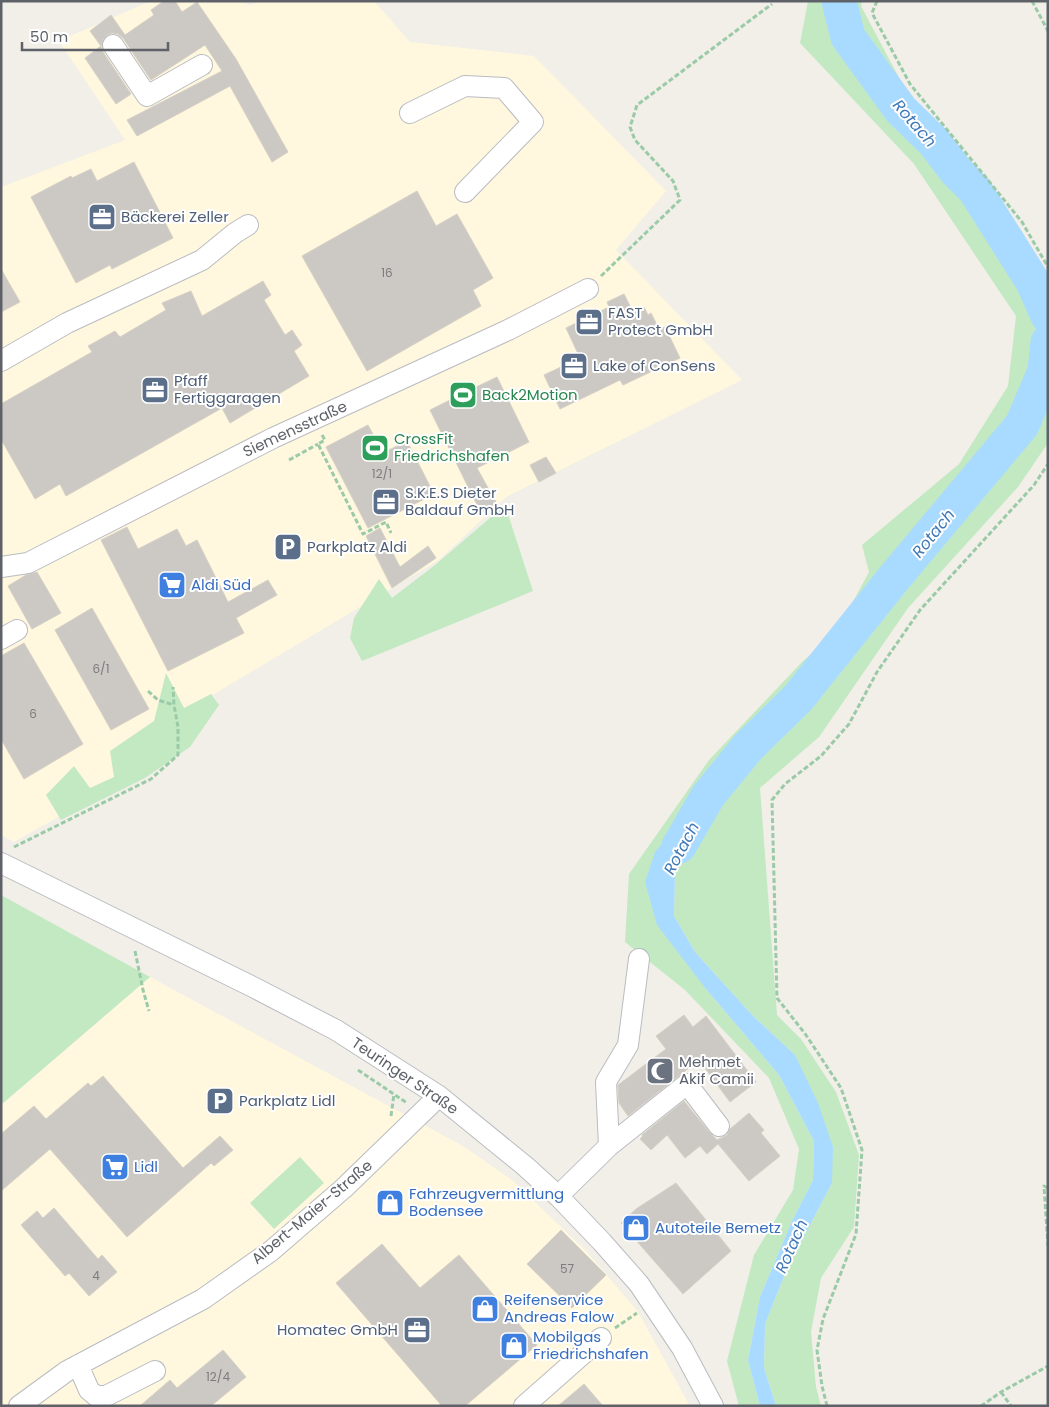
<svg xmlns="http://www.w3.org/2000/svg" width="1049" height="1407" font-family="Poppins,sans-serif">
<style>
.commercial{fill:#fff7de}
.green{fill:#c3e9c3}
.water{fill:#a9daff}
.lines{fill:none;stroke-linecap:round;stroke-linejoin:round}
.river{stroke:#a9daff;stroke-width:35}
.building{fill:#ccc9c4;stroke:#d6d0c5}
.minor-casing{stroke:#b9bcc1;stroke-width:22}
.path{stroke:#9bcaa8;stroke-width:3;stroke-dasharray:5 2.5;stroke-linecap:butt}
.minor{stroke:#fff;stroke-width:20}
.labels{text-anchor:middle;stroke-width:4;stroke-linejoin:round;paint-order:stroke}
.number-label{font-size:12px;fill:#7a7c7f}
.service-label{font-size:15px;fill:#4e5e75;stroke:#fff;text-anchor:start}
.leisure-label{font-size:15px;fill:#27864d;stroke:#fff;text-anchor:start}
.street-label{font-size:15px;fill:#5e6268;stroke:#fff}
.shop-label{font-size:15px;fill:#366cbe;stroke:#fff;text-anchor:start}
.worship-label{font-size:15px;fill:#5b616d;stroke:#fff;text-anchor:start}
.water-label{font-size:16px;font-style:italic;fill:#4079b7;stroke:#fff}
</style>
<rect width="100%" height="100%" fill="#f1efe7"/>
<path class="commercial" d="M151,1H234L250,5L262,1H374L410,42L534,56L666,191L616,250L742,380L506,497L439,560L199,703L191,742L14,842L1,835V187L125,140L59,41Z
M150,977L463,1146L512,1180L586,1251L638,1312L690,1406H1V1102L4,1103Z"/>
<path class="green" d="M808,1H862L861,6L905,89L1016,227L1048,283V443L1018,487L908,608L819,737L760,788L777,1015L801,1039L836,1092L859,1155L854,1227L821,1278L811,1332L816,1387L821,1406H776L764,1368L765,1324L787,1269L832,1183L795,1055L753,1016L695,952L674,916L675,873L707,807L645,882L706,989L779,1075L814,1141L813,1180L792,1221L760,1297L748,1360L760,1406H739L727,1361L754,1255L793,1190L799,1149L769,1078L685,990L625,942L629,874L709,760L803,661L836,633L869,572L862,545L959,464L1008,386L1016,316L914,164L800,43Z
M505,505L533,591L362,661L350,638L354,618L379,579L392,598L435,565Z
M166,673L184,708L211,694L219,705L190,747L145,778L61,820L46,795L74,766L90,788L114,777L110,751L154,721Z
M1,895L150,977L3,1103L1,1102Z
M300,1157L324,1183L274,1229L250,1203Z"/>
<path class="water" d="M696,801L707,806L675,873L674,916L695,952L753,1016L795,1055L818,1103L833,1147L832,1183L787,1269L765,1324L764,1368L776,1406H760L748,1360L760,1297L792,1221L813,1180L814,1141L779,1075L706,989L657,925L645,882L655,852Z"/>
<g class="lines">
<path class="river" d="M839,1L848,37L901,110L934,142L956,171L975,190L1033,282L1048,316
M679,846L708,796L748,747L798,698L894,578L1022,425L1045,371L1048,342"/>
</g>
<path class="building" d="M164,1H175L182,12L197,2L236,59L288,152L272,162L230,86L137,136L127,120L222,71L205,45L151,80L123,38L118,34L112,33L107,35L103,39L101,46L103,52L131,94L116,104L85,58L101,46L90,31L111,15L125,35L154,15L151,10Z
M134,162L173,238L112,269L110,265L76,283L31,197L71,176L72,178L91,169L97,181Z
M417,191L436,226L457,214L493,278L473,290L481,306L367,371L302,256Z
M1,269L20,302L1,312Z
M263,281L271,295L264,300L285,335L292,330L302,345L294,351L309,376L230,423L222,408L66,496L60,484L35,499L1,439V404L92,352L88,346L115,331L120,337L166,310L162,303L191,291L202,316Z
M624,294L633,312L644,307L648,315L651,313L659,329L665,327L680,358L623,385L620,380L560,409L544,375L580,358L566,328L609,307L607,302Z
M497,377L529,442L477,468L497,504L481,513L430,410L456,397L455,394L469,387L470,390Z
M368,425L383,453L407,441L434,494L368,528L326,447Z
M546,457L556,473L539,482L530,465Z
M127,527L138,549L177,529L186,546L197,540L228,602L268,580L277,595L236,618L244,633L168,671L101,540Z
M380,528L400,567L428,546L436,558L392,588L366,536Z
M37,572L61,613L32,629L8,586L26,575Z
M92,608L149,709L111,730L55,630Z
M24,643L83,744L24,779L1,739V656Z
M684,1015L693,1027L706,1016L756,1082L730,1102L699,1060L628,1116L619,1103L618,1085L666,1049L656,1036Z
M103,1076L183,1168L220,1136L233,1150L214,1166L211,1163L127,1237L50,1149L1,1191V1134L34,1106L46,1119L88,1083L91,1086Z
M684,1101L710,1133L717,1140L727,1135L730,1129L749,1113L764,1130L761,1133L780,1156L749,1181L718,1144L707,1154L700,1146L685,1158L667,1135L651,1150L640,1139L643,1136L642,1135Z
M676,1183L731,1251L683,1294L621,1223L636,1209Z
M54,1208L98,1259L102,1255L117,1272L89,1296L69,1273L65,1276L21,1225L37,1211L43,1218Z
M561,1230L606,1275L572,1308L527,1264Z
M382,1244L420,1288L459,1255L537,1345L465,1406H442L336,1283Z
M223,1350L246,1377L211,1406H140L170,1380L177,1388Z
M584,1384L603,1406H558Z"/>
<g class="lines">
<defs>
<path id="minor" d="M113,45L147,96L202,65
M410,113L465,86L504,88L533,122L465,192
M1,361L67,323L202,260L235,233L248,225
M1,567L28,563L273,438L508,330L588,289
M1,639L17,630
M1,863L253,987L336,1030L439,1096L525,1166L558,1196L602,1242L639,1284L682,1348L713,1406
M609,1146L687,1084L719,1126
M558,1196L609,1146L606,1082L628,1045L639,959
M78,1365L89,1390L96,1396H106L155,1371
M19,1406L67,1371L203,1299L271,1251L344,1188L439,1096
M524,1406L601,1338"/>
</defs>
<use href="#minor" class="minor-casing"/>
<path class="path" d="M877,1L872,13L910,84L1022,222L1048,267
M1032,1L1048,31
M601,276L680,200L673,181L635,140L630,127L637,105L772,4
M322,435L325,440L318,444L363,534L386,522L391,533
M289,460L318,444
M148,691L158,700L174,705
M14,847L151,779L178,755V727L174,705L173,687
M135,951L143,990L149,1011
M358,1070L407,1103
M391,1116L394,1094
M1048,1188L1044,1186L1048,1246
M615,1328L637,1313
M1001,1392L1011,1406
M827,1406L822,1386L817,1350L823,1319L856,1234L862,1150L841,1088L806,1035L777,998L772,800L785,784L821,756L849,724L877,672L920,610L1034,485L1048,464
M981,1406L1001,1392L1048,1366"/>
<use href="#minor" class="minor"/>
</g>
<defs>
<symbol id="office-square" viewBox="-11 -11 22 22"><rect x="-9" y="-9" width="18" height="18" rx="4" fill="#5c6f8a" stroke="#fff"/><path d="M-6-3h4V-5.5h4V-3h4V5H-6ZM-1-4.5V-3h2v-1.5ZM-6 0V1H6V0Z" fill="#fff"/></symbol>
<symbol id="stadium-square" viewBox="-11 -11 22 22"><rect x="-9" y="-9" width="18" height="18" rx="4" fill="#2e9e5b" stroke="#fff"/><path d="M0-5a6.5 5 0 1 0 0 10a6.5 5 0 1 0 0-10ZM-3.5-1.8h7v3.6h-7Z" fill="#fff"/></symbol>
<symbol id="parking-square" viewBox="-11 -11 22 22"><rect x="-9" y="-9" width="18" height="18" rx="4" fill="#5c6f8a" stroke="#fff"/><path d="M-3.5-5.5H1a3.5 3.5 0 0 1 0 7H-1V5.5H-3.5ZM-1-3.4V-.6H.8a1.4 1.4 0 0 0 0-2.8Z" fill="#fff"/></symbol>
<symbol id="supermarket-square" viewBox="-11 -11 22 22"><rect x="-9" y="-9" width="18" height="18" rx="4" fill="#3f7fe0" stroke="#fff"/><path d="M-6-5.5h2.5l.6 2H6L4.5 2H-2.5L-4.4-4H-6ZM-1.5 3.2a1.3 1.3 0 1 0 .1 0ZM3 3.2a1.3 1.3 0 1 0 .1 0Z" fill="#fff"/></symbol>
<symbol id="mosque-square" viewBox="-11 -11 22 22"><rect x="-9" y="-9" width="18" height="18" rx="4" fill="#6b7280" stroke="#fff"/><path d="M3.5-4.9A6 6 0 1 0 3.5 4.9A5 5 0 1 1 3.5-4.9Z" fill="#fff"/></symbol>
<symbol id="shop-square" viewBox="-11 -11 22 22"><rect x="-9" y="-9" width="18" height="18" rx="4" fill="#3f7fe0" stroke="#fff"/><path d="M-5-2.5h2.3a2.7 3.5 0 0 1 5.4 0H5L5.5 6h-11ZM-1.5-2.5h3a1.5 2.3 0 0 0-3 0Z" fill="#fff"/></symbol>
</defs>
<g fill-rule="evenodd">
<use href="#office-square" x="86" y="201" width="32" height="32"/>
<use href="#office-square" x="573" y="306" width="32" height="32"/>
<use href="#office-square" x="558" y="350" width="32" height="32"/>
<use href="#office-square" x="139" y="374" width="32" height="32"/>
<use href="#stadium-square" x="447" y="379" width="32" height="32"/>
<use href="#stadium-square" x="359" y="432" width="32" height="32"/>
<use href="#office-square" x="370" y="486" width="32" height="32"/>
<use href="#parking-square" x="272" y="531" width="32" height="32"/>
<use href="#supermarket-square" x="156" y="569" width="32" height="32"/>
<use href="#mosque-square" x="644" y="1055" width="32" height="32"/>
<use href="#parking-square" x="204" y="1085" width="32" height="32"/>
<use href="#supermarket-square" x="99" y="1151" width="32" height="32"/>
<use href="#shop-square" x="374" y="1187" width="32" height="32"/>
<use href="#shop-square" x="620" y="1212" width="32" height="32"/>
<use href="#shop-square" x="469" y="1293" width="32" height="32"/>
<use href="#office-square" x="401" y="1314" width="32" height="32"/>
<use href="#shop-square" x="498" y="1330" width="32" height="32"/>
</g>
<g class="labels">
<g class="number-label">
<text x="387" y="277">16</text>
<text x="382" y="478">12/1</text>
<text x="101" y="673">6/1</text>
<text x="33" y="718">6</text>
<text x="567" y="1273">57</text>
<text x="96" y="1280">4</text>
<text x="218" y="1381">12/4</text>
</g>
<g class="service-label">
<text x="121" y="222">Bäckerei Zeller</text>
<text x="608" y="318">FAST<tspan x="608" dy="17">Protect GmbH</tspan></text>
<text x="593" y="371">Lake of ConSens</text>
<text x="174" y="386">Pfaff<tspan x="174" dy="17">Fertiggaragen</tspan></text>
<text x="405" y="498">S.K.E.S Dieter<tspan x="405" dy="17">Baldauf GmbH</tspan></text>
<text x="307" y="552">Parkplatz Aldi</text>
<text x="239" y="1106">Parkplatz Lidl</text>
<text x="398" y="1335" text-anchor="end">Homatec GmbH</text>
</g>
<g class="leisure-label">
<text x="482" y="400">Back2Motion</text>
<text x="394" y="444">CrossFit<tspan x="394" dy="17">Friedrichshafen</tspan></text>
</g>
<g class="street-label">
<text transform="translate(295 429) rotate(-25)" y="5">Siemensstraße</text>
<text transform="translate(405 1076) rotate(34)" y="5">Teuringer Straße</text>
<text transform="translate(312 1212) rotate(-40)" y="5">Albert-Maier-Straße</text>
</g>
<g class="shop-label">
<text x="191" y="590">Aldi Süd</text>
<text x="134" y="1172">Lidl</text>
<text x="409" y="1199">Fahrzeugvermittlung<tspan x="409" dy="17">Bodensee</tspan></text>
<text x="655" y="1233">Autoteile Bemetz</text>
<text x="504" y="1305">Reifenservice<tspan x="504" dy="17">Andreas Falow</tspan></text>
<text x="533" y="1342">Mobilgas<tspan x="533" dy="17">Friedrichshafen</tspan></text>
</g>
<g class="worship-label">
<text x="679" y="1067">Mehmet<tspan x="679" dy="17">Akif Camii</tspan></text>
</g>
<g class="water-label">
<text transform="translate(915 123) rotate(49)" y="6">Rotach</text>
<text transform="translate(933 533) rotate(-51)" y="6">Rotach</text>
<text transform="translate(681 848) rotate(-62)" y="6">Rotach</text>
<text transform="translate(791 1246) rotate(-66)" y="6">Rotach</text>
</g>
</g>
<rect width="1049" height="1407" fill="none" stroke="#5e6268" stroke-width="5"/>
<path d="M22 42v8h146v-8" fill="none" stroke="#5e6268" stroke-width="2.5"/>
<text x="30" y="42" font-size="15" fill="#5e6268" stroke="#ffffff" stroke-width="4" paint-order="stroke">50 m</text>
</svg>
